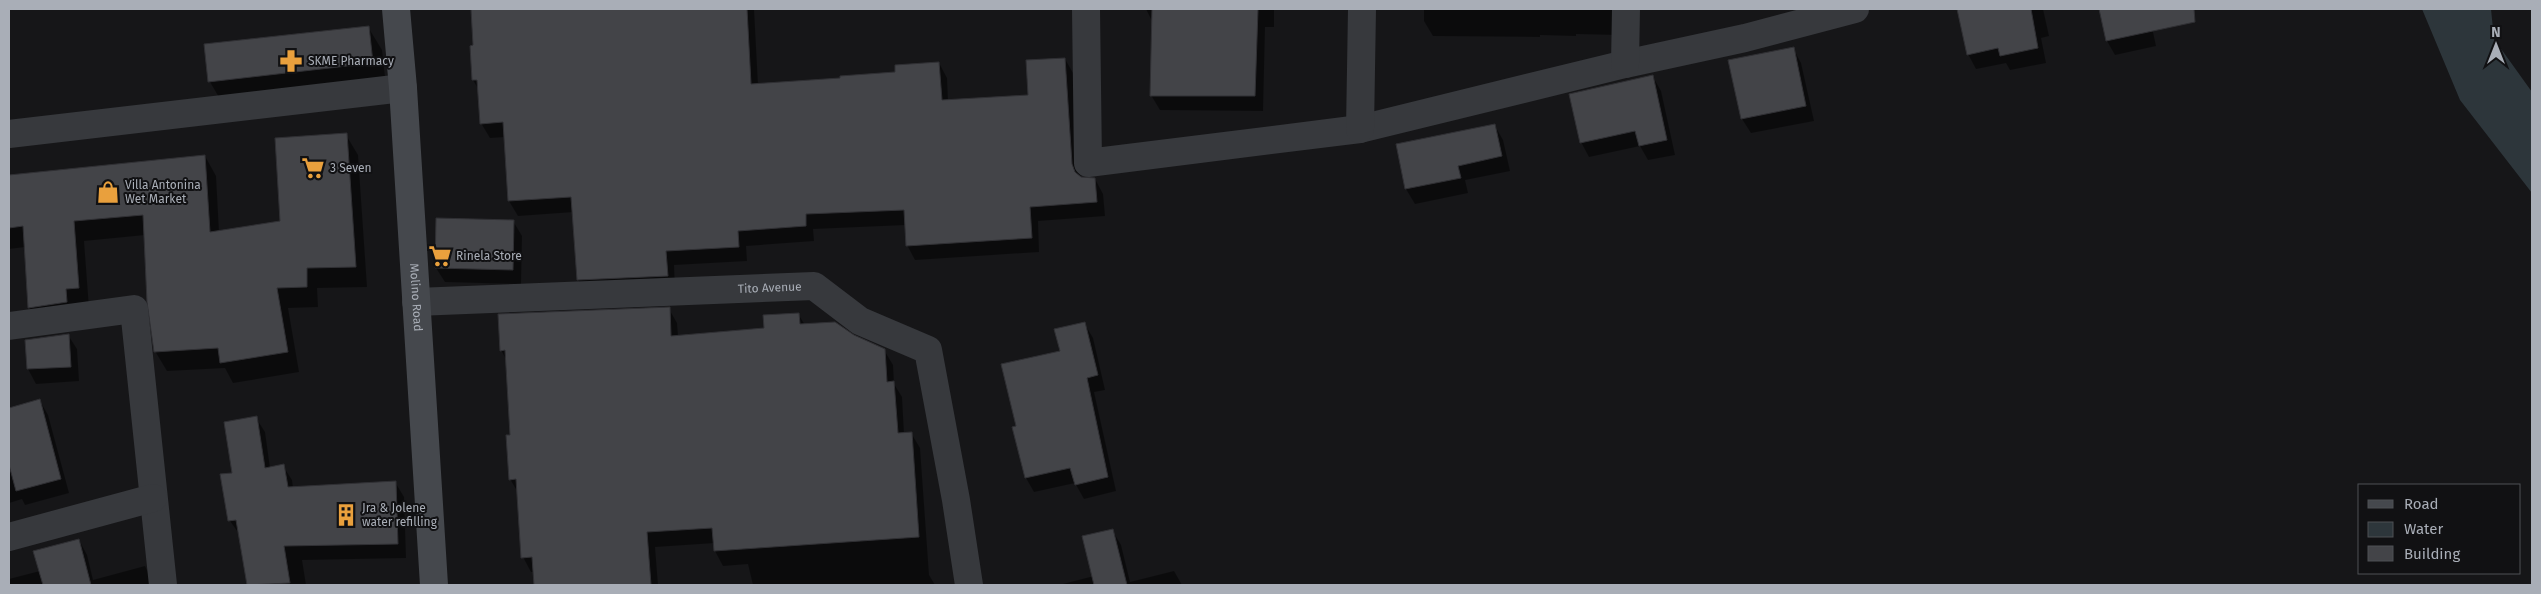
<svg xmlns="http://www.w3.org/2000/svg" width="2541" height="594" font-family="'Fira Sans',sans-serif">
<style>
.water{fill:#2d363b}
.shadow{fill:#0007}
.building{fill:#434448;stroke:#303034}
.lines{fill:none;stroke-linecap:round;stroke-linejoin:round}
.minor{stroke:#37393d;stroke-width:28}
.secondary{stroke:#45484d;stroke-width:28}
.labels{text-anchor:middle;stroke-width:4;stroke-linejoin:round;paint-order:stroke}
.poi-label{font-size:12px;fill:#a9aeb7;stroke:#111113;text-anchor:start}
.street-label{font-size:12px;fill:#a9aeb7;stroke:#111113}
</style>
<rect width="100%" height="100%" fill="#161618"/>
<path class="water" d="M2422,9H2491L2494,39L2532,92V193L2460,100Z"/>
<path class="shadow" d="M472,9H754L758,85L841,79L896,73L939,63L947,78L948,101L1030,96L1065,59L1073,73L1080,178L1095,179L1103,194L1105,216L1038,221L1039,252L915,260L907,245L906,225L813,229L814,241L746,246L747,261L674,265L675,290L587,294L578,280L574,212L518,216L509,201L505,137L490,138L481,123L479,90L473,80Z
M1146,9H1274V27H1265L1263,111L1160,110L1151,95L1153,23Z
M1424,9H1631L1618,35L1576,34V36L1540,35V37L1433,36L1424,21Z
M1958,9H2043L2049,36L2041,38L2046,63L2010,70L2006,63L1976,69L1968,54Z
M2100,9H2148L2156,46L2115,55L2107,41Z
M368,27L382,50L386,86L223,104L210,82Z
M1793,48L1801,63L1814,121L1751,133L1742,119Z
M1653,77L1661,91L1675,155L1648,160L1640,146L1589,157L1581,142Z
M1495,126L1503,140L1510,171L1465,180L1468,193L1415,204L1406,189L1397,145Z
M346,135L358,155L367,287L317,288L318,307L288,308L299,372L233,383L225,368L167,371L155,351L145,235L84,241L89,308L41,327L29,307L25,247L9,249V176L205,156L216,176L219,232L282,222Z
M513,221L522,236L521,284L445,282L436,268Z
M669,309L677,323L678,336L765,329L798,314L805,325L853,336L884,350L893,365L894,384L902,397L904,434L911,433L920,448L929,575L935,585H753L748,564L723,566L715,551V543L655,547L658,585H535L534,572H531L523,557L519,494L510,479L511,436L506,359L501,350Z
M1084,323L1093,338L1105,390L1094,392L1116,491L1084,499L1075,483L1034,492L1026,478L1018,427L1061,352Z
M68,335L77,349L79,381L36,384L28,369L26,341Z
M40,401L48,415L69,493L25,505L22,499L9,503V409Z
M256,418L265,432L270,468L283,466L292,480L293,488L395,482L404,497L406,558L302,560L306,585H248L240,535L230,521L222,476L233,474Z
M1112,530L1121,545L1130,582L1174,571L1182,585H1059L1094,576Z
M79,540L87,555L93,580L145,566L154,585H9V579L40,571Z"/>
<path class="building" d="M471,9H747L751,84L840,78V76L895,72V65L939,62L942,100L1028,95L1026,60L1065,58L1072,164L1075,172L1081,177L1095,178L1097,202L1030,207L1032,238L906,246L904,210L806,214V226L738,231L739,247L666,251L668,276L577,280L571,197L508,201L503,122L480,124L477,80H472L470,46L473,45Z
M1152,9H1258L1255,96H1150Z
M1957,9H2031L2038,48L2000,56L1998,48L1967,55Z
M2099,9H2194L2195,22L2106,41Z
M369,26L373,63L208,82L204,44Z
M1794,47L1806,106L1741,119L1728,60Z
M1653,75L1667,140L1639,146L1635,131L1580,143L1569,94Z
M1495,124L1502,156L1458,166L1461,178L1405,189L1396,144Z
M347,133L356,267L307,268V287L277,288L288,352L220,363L218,348L154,352L147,302L143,215L74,221L79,288L66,289L67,302L28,308L23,226L9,228V175L205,155L210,232L280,221L275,138Z
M436,218L514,220L513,270L435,268Z
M670,307L671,336L764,328L763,315L799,313L800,324L835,322L854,335L885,349L887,382L894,381L898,433L912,432L919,537L714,551L712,528L647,532L651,585H534L532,557L521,558L516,479L509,480L506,435H510L505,350L500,351L498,314Z
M1085,322L1098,375L1087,378L1108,477L1075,485L1070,468L1025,478L1012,427L1016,426L1001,364L1060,351L1054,329Z
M69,334L71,367L27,369L25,340Z
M40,399L61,479L16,491L9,465V408Z
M257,416L265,468L284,464L288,487L396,481L398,544L284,546L290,583L247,585L236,520L228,521L220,474L232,473L224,422Z
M1113,529L1127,585H1094L1082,536Z
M79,539L91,585H43L33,551Z"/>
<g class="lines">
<g class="minor">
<path d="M1086,9L1088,163L1360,129L1625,64L1745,38L1855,9"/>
<path d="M1625,64L1626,9"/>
<path d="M1360,129L1362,9"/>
<path d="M9,134L403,88"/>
<path id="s1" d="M416,302L814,286L860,321L928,350L956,500L969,585"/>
<path d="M9,326L134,309L163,585"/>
<path d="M9,537L153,498"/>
</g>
<path class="secondary" id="s2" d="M396,9L403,88L434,585"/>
</g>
<defs>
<symbol id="pharmacy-bare" viewBox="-9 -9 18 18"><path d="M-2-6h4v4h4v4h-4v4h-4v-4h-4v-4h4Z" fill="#e9a03d" stroke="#111113" stroke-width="2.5" paint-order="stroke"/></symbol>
<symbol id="supermarket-bare" viewBox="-9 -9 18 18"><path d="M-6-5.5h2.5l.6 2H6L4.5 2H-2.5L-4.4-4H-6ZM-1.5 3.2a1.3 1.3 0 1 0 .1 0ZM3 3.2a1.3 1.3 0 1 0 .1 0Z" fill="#e9a03d" stroke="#111113" stroke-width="2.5" paint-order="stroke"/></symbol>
<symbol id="shop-bare" viewBox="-9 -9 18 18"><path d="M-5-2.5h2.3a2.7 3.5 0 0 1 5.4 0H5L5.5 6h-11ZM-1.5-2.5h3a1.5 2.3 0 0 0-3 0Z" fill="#e9a03d" stroke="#111113" stroke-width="2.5" paint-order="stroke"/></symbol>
<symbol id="building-bare" viewBox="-9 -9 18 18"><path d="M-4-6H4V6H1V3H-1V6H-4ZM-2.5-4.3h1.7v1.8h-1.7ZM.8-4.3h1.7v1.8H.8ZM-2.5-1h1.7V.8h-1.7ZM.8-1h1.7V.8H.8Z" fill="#e9a03d" stroke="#111113" stroke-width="2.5" paint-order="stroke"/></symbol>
</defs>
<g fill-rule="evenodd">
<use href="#pharmacy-bare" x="275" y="45" width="32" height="32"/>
<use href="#supermarket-bare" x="297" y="152" width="32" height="32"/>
<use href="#shop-bare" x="92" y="176" width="32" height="32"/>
<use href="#supermarket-bare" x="424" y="240" width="32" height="32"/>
<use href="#building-bare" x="330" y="499" width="32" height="32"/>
</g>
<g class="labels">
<g class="poi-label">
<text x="308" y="65">SKME Pharmacy</text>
<text x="330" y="172">3 Seven</text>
<text x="125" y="189">Villa Antonina<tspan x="125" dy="14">Wet Market</tspan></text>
<text x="456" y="260">Rinela Store</text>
<text x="362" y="512">Jra &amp; Jolene<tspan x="362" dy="14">water refilling</tspan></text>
</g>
<g class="street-label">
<text dy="4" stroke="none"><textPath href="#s1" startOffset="354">Tito Avenue</textPath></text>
<text dy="4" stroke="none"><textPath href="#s2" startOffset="289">Molino Road</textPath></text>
</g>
</g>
<rect width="2541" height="594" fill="none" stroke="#a9aeb7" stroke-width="20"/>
<rect x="2358" y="484" width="162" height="90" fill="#111113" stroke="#4e5055"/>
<rect x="2368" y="500" width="25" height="8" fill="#45484d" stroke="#4e5055"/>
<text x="2404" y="509" font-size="15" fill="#a9aeb7">Road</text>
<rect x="2368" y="522" width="25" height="15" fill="#2d363b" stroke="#4e5055"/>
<text x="2404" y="534" font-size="15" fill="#a9aeb7">Water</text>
<rect x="2368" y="546" width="25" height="15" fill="#434448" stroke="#4e5055"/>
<text x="2404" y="559" font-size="15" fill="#a9aeb7">Building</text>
<g transform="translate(2496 45)" stroke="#111113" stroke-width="4" paint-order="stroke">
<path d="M0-4L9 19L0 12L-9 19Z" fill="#a9aeb7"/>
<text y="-8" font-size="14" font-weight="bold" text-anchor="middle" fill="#a9aeb7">N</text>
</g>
</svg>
